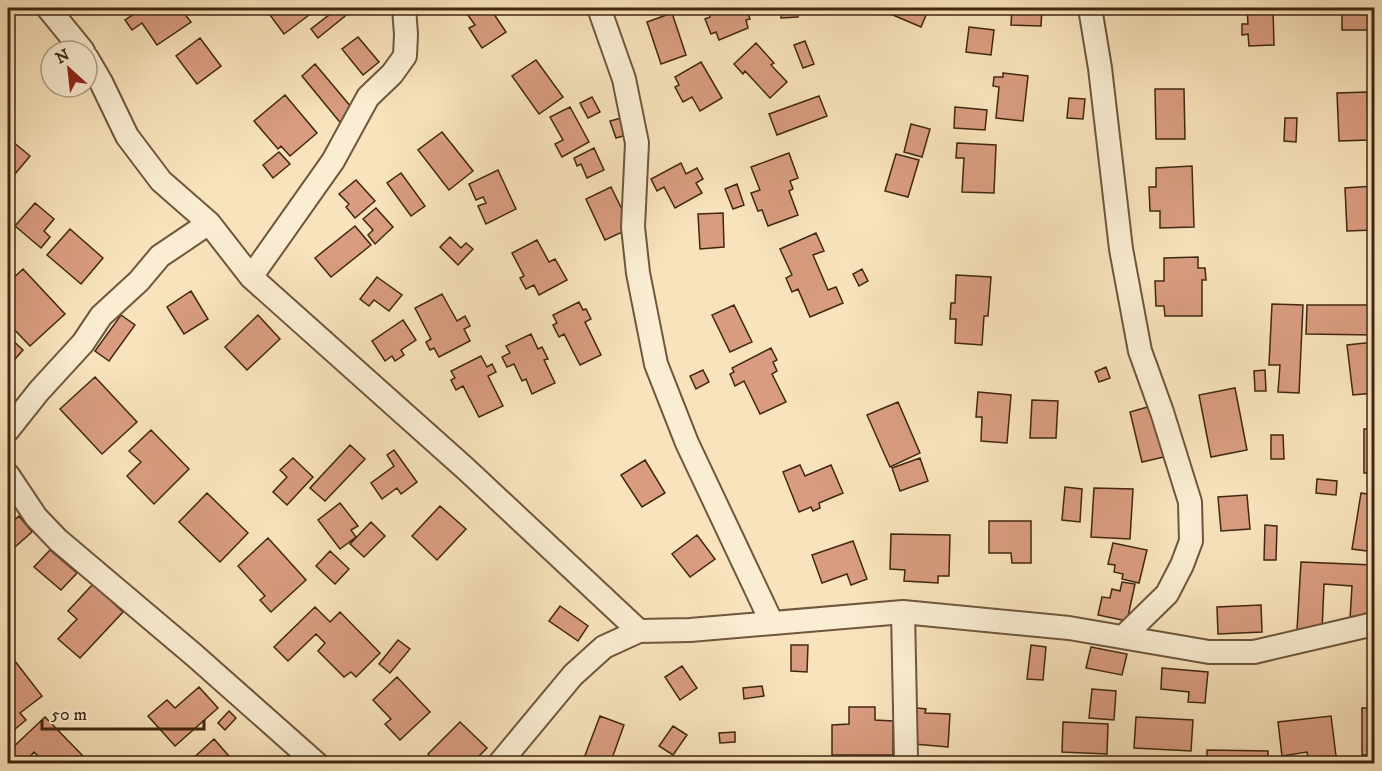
<svg xmlns="http://www.w3.org/2000/svg" width="1382" height="771" font-family="'IM FELL DW Pica',serif">
<style>
.building{fill:#d99c80;stroke:#412711;stroke-width:1.5}
.lines{fill:none;stroke-linecap:round;stroke-linejoin:round}
.minor-casing{stroke:#6f563c;stroke-width:26}
.minor{stroke:#faedd3;stroke-width:22}
</style>
<rect width="100%" height="100%" fill="#f8e3bc"/>
<filter id="stains"><feTurbulence type="fractalNoise" baseFrequency=".00333" numOctaves="4"/><feColorMatrix values="0 0 0 0 .2 0 0 0 0 .09 0 0 0 0 .02 0 0 0 .5 -.17"/></filter>
<radialGradient id="worn" r=".72"><stop offset=".6" stop-color="#630" stop-opacity="0"/><stop offset="1" stop-color="#630" stop-opacity=".3"/></radialGradient>
<path class="building" d="M130,8H180L191,22L157,45L142,23L132,30L125,20L134,14Z
M271,8H303L309,15L284,34L267,11Z
M338,8H355L318,38L311,29Z
M463,8H490L506,32L482,48L469,28L475,25Z
M707,8H746L750,19L746,20L748,28L719,40L716,32L711,34L705,19L710,17Z
M781,8H798V17L781,18Z
M896,8H929L921,27L893,15Z
M1012,8H1042L1041,26L1011,25Z
M1247,8H1273L1274,45L1249,46L1248,34L1242,35V24H1248Z
M1342,8H1368V30H1342Z
M672,13L686,55L661,64L647,22Z
M969,27L994,30L991,55L966,52Z
M358,37L379,62L363,75L342,49Z
M200,38L221,66L197,84L176,56Z
M805,41L814,64L803,68L794,45Z
M756,43L774,63L771,65L787,82L770,98L745,71L743,74L734,64Z
M536,60L563,97L539,114L512,76Z
M701,62L722,98L700,111L692,97L683,102L675,87L679,85L675,77Z
M315,64L357,114L343,126L302,76Z
M1003,73L1028,76L1023,121L996,118L999,87L993,86L994,77H1003Z
M1155,89H1184L1185,139H1156Z
M1367,92L1369,140L1339,141L1337,93Z
M285,95L317,133L290,156L281,146L278,149L254,121Z
M819,96L827,116L777,135L769,114Z
M592,97L600,112L588,118L580,103Z
M1069,98L1085,99L1083,119L1067,118Z
M570,107L589,142L562,157L555,144L563,140L550,117Z
M955,107L987,110L985,130L954,128Z
M625,117L630,134L616,138L610,121Z
M1285,118H1297L1296,142L1284,141Z
M911,124L930,129L922,157L904,152Z
M442,132L473,171L449,190L418,150Z
M12,141L30,156L10,180L8,177V147Z
M957,143L996,145L994,193L962,192L964,158H956Z
M594,148L604,170L587,178L581,164L577,166L574,158Z
M279,152L290,164L273,178L263,165Z
M789,153L798,178L790,181L793,189L789,191L798,215L768,226L762,210L758,211L751,193L760,190L751,167Z
M896,154L919,160L908,197L885,191Z
M681,163L686,174L697,168L703,179L696,183L702,193L675,208L664,187L657,191L651,179Z
M1192,166L1194,227L1160,228V211H1150L1149,187H1156V168Z
M498,170L516,209L486,224L478,206L486,203L483,197L476,200L469,184Z
M401,173L425,206L411,216L387,183Z
M356,180L375,201L355,218L346,207L349,204L339,194Z
M737,184L744,205L733,209L725,189Z
M1374,186V230L1347,231L1345,188Z
M611,187L631,228L605,240L586,199Z
M35,203L54,219L44,231L50,237L41,248L15,226Z
M376,208L393,227L375,244L368,235L373,230L363,219Z
M723,213L724,247L700,249L698,214Z
M355,226L371,245L331,277L315,258Z
M70,229L103,258L81,284L47,255Z
M816,233L824,251L813,255L828,290L836,287L843,303L810,317L798,289L792,292L786,278L792,275L780,249Z
M450,237L461,248L466,243L473,249L458,265L440,247Z
M537,240L549,262L555,259L567,280L539,295L534,285L526,289L520,278L524,276L512,253Z
M1198,257V268H1205L1206,280H1202V316H1165L1164,306H1156L1155,281H1164V258Z
M23,269L65,314L30,346L8,323V283Z
M862,269L868,281L859,286L853,274Z
M956,275L991,277L988,316H984L982,345L955,343L956,319H950L951,303H955Z
M377,277L402,295L389,311L374,300L369,306L360,299Z
M191,291L208,319L184,334L167,307Z
M442,294L457,321L465,316L470,326L464,329L470,341L439,357L434,348L430,350L426,342L431,339L415,308Z
M579,302L583,310L586,309L591,319L585,322L601,355L580,365L564,334L559,337L553,325L557,323L553,315Z
M1272,304L1303,305L1299,393L1278,392L1280,365H1269Z
M734,305L752,342L730,352L712,315Z
M1307,305H1374V335L1306,334Z
M121,315L135,325L109,361L95,351Z
M258,315L280,339L247,370L225,347Z
M403,320L416,340L401,350L404,355L395,361L392,356L385,361L372,341Z
M531,334L538,349L542,347L548,359L544,360L555,383L532,394L526,379L522,381L514,364L507,367L502,357L510,353L506,346Z
M8,336L23,350L8,367Z
M1374,342V393L1353,395L1347,345Z
M771,348L777,360L773,362L777,371L772,374L786,402L760,414L744,381L735,386L730,374L734,372L732,368Z
M481,356L487,367L492,364L496,372L488,376L503,406L479,417L463,386L456,390L451,380L455,378L451,371Z
M1106,367L1110,378L1099,382L1095,372Z
M703,370L709,382L696,389L690,376Z
M1265,370L1266,391H1255L1254,371Z
M95,377L137,422L102,454L60,409Z
M1235,388L1247,450L1211,457L1199,395Z
M978,392L1011,395L1007,443L981,441L982,417H976Z
M1032,400L1058,401L1056,438H1030Z
M898,402L920,453L890,467L867,415Z
M1151,406L1164,457L1142,462L1130,412Z
M1364,429H1374V473H1364Z
M151,430L189,469L154,504L127,476L141,462L129,451Z
M1271,435H1283L1284,459H1271Z
M350,445L365,459L325,501L310,488Z
M394,450L417,482L401,494L397,488L382,499L371,483L394,466L387,455Z
M293,458L313,477L287,505L273,492L287,477L280,470Z
M920,458L928,481L900,491L892,468Z
M645,460L665,493L642,507L621,475Z
M800,465L805,476L831,465L843,493L819,503L820,508L813,511L811,507L799,512L783,472Z
M1317,479L1337,481L1336,495L1316,493Z
M1065,487L1082,489L1080,522L1062,520Z
M1094,488L1133,489L1130,539L1091,537Z
M207,493L248,533L220,562L179,522Z
M1361,493L1374,495V552L1352,549Z
M1247,495L1250,529L1221,531L1218,497Z
M340,503L358,526L351,530L356,537L340,549L318,520Z
M440,506L466,529L437,560L412,536Z
M19,516L32,532L8,553V526Z
M989,521H1031V563H1012L1011,553H989Z
M371,522L385,536L364,557L350,544Z
M1265,525L1277,526L1276,560H1264Z
M891,534L950,535L949,576H938V583L904,581L905,570L890,569Z
M697,535L715,559L690,577L672,554Z
M268,538L306,580L271,612L260,600L265,596L238,566Z
M853,541L867,579L851,585L847,574L822,583L812,555Z
M1113,543L1147,550L1139,583L1122,579L1123,574L1114,572L1115,565L1108,564Z
M50,550L77,573L61,590L34,567Z
M330,551L349,569L335,584L316,566Z
M1301,562L1374,565V621L1350,619L1352,586L1324,584L1322,631L1297,630Z
M1122,582L1135,584L1127,621L1098,615L1102,597L1110,598L1112,589L1120,591Z
M93,584L123,612L80,658L58,639L77,619L68,611Z
M1261,605L1262,632L1218,634L1217,607Z
M560,606L588,626L578,641L549,621Z
M315,607L330,622L340,612L380,653L356,677L351,672L344,677L318,651L325,643L316,634L288,661L274,647Z
M398,640L410,649L390,673L379,664Z
M791,645H808L807,672L791,671Z
M1031,645L1046,647L1043,680L1027,679Z
M1091,647L1127,654L1122,675L1086,668Z
M11,656L42,696L20,713L26,720L8,735V659Z
M682,666L697,688L680,700L665,677Z
M1162,668L1208,672L1205,703L1188,702L1189,692L1161,689Z
M397,677L430,712L400,740L385,724L391,719L373,700Z
M762,686L764,696L744,699L743,688Z
M199,687L218,708L175,746L148,716L167,700L175,708Z
M1092,689L1116,691L1114,720L1089,718Z
M849,707H875V720L893,721V755H832V725L849,724Z
M917,708L926,709L925,713L950,714L948,747L914,744Z
M1362,708H1374V755H1362Z
M229,711L236,718L225,730L218,723Z
M600,716L624,725L610,764H599L584,758Z
M1331,716L1337,764H1309L1307,752L1282,756L1278,722Z
M45,717L83,756L75,764H36L41,759L34,752L23,764H19L8,752Z
M1136,717L1193,720L1191,751L1134,748Z
M460,722L487,748L471,764H438L428,754Z
M1063,722L1108,724L1107,754L1062,752Z
M673,726L687,735L673,755L659,746Z
M735,732V742L720,743L719,733Z
M214,739L236,764H187Z
M1207,750L1268,751V764H1207Z"/>
<g class="lines">
<defs>
<path id="minor" d="M48,8L83,51
M599,8L624,79L637,143L633,227L638,273L656,364L687,443L772,623
M1090,8L1100,68L1121,249L1140,351L1162,412L1190,502L1191,541L1182,565L1167,594L1123,637
M87,58L101,82L127,136L161,181L209,223L251,277L467,470L639,631
M251,277L333,161L368,97L392,74L405,56L406,34L404,8
M8,430L39,391L83,343L101,316L139,281L160,256L209,223
M8,475L36,517L58,540L194,655L317,764
M903,612L906,757L905,764
M499,764L573,675L604,647L639,631L690,630L903,612L1069,628L1209,652H1254L1374,624"/>
</defs>
<use href="#minor" class="minor-casing"/>
<use href="#minor" class="minor"/>
</g>
<rect width="1382" height="771" fill="none" stroke="#f8e3bc" stroke-width="30"/>
<rect x="9" y="9" width="1364" height="753" fill="none" stroke="#412711" stroke-width="3"/>
<rect x="15" y="15" width="1352" height="741" fill="none" stroke="#412711" stroke-width="1.5"/>
<g transform="translate(69 69) rotate(333)"><circle r="28" fill="#faedd3" stroke="#b09e85" stroke-width="1.5"/>
<path d="M0-4.5L10 22L0 15L-10 22Z" fill="#8f2418"/>
<text y="-9" font-size="16" font-weight="bold" text-anchor="middle" fill="#412711">N</text>
</g>
<path d="M42 720v9h162v-9" fill="none" stroke="#412711" stroke-width="3"/>
<text x="51" y="720" font-size="18" fill="#412711" stroke="#faedd3" stroke-width="4.5" paint-order="stroke">50 m</text>
<rect width="100%" height="100%" filter="url(#stains)"/>
<rect width="100%" height="100%" fill="url(#worn)"/>
</svg>
